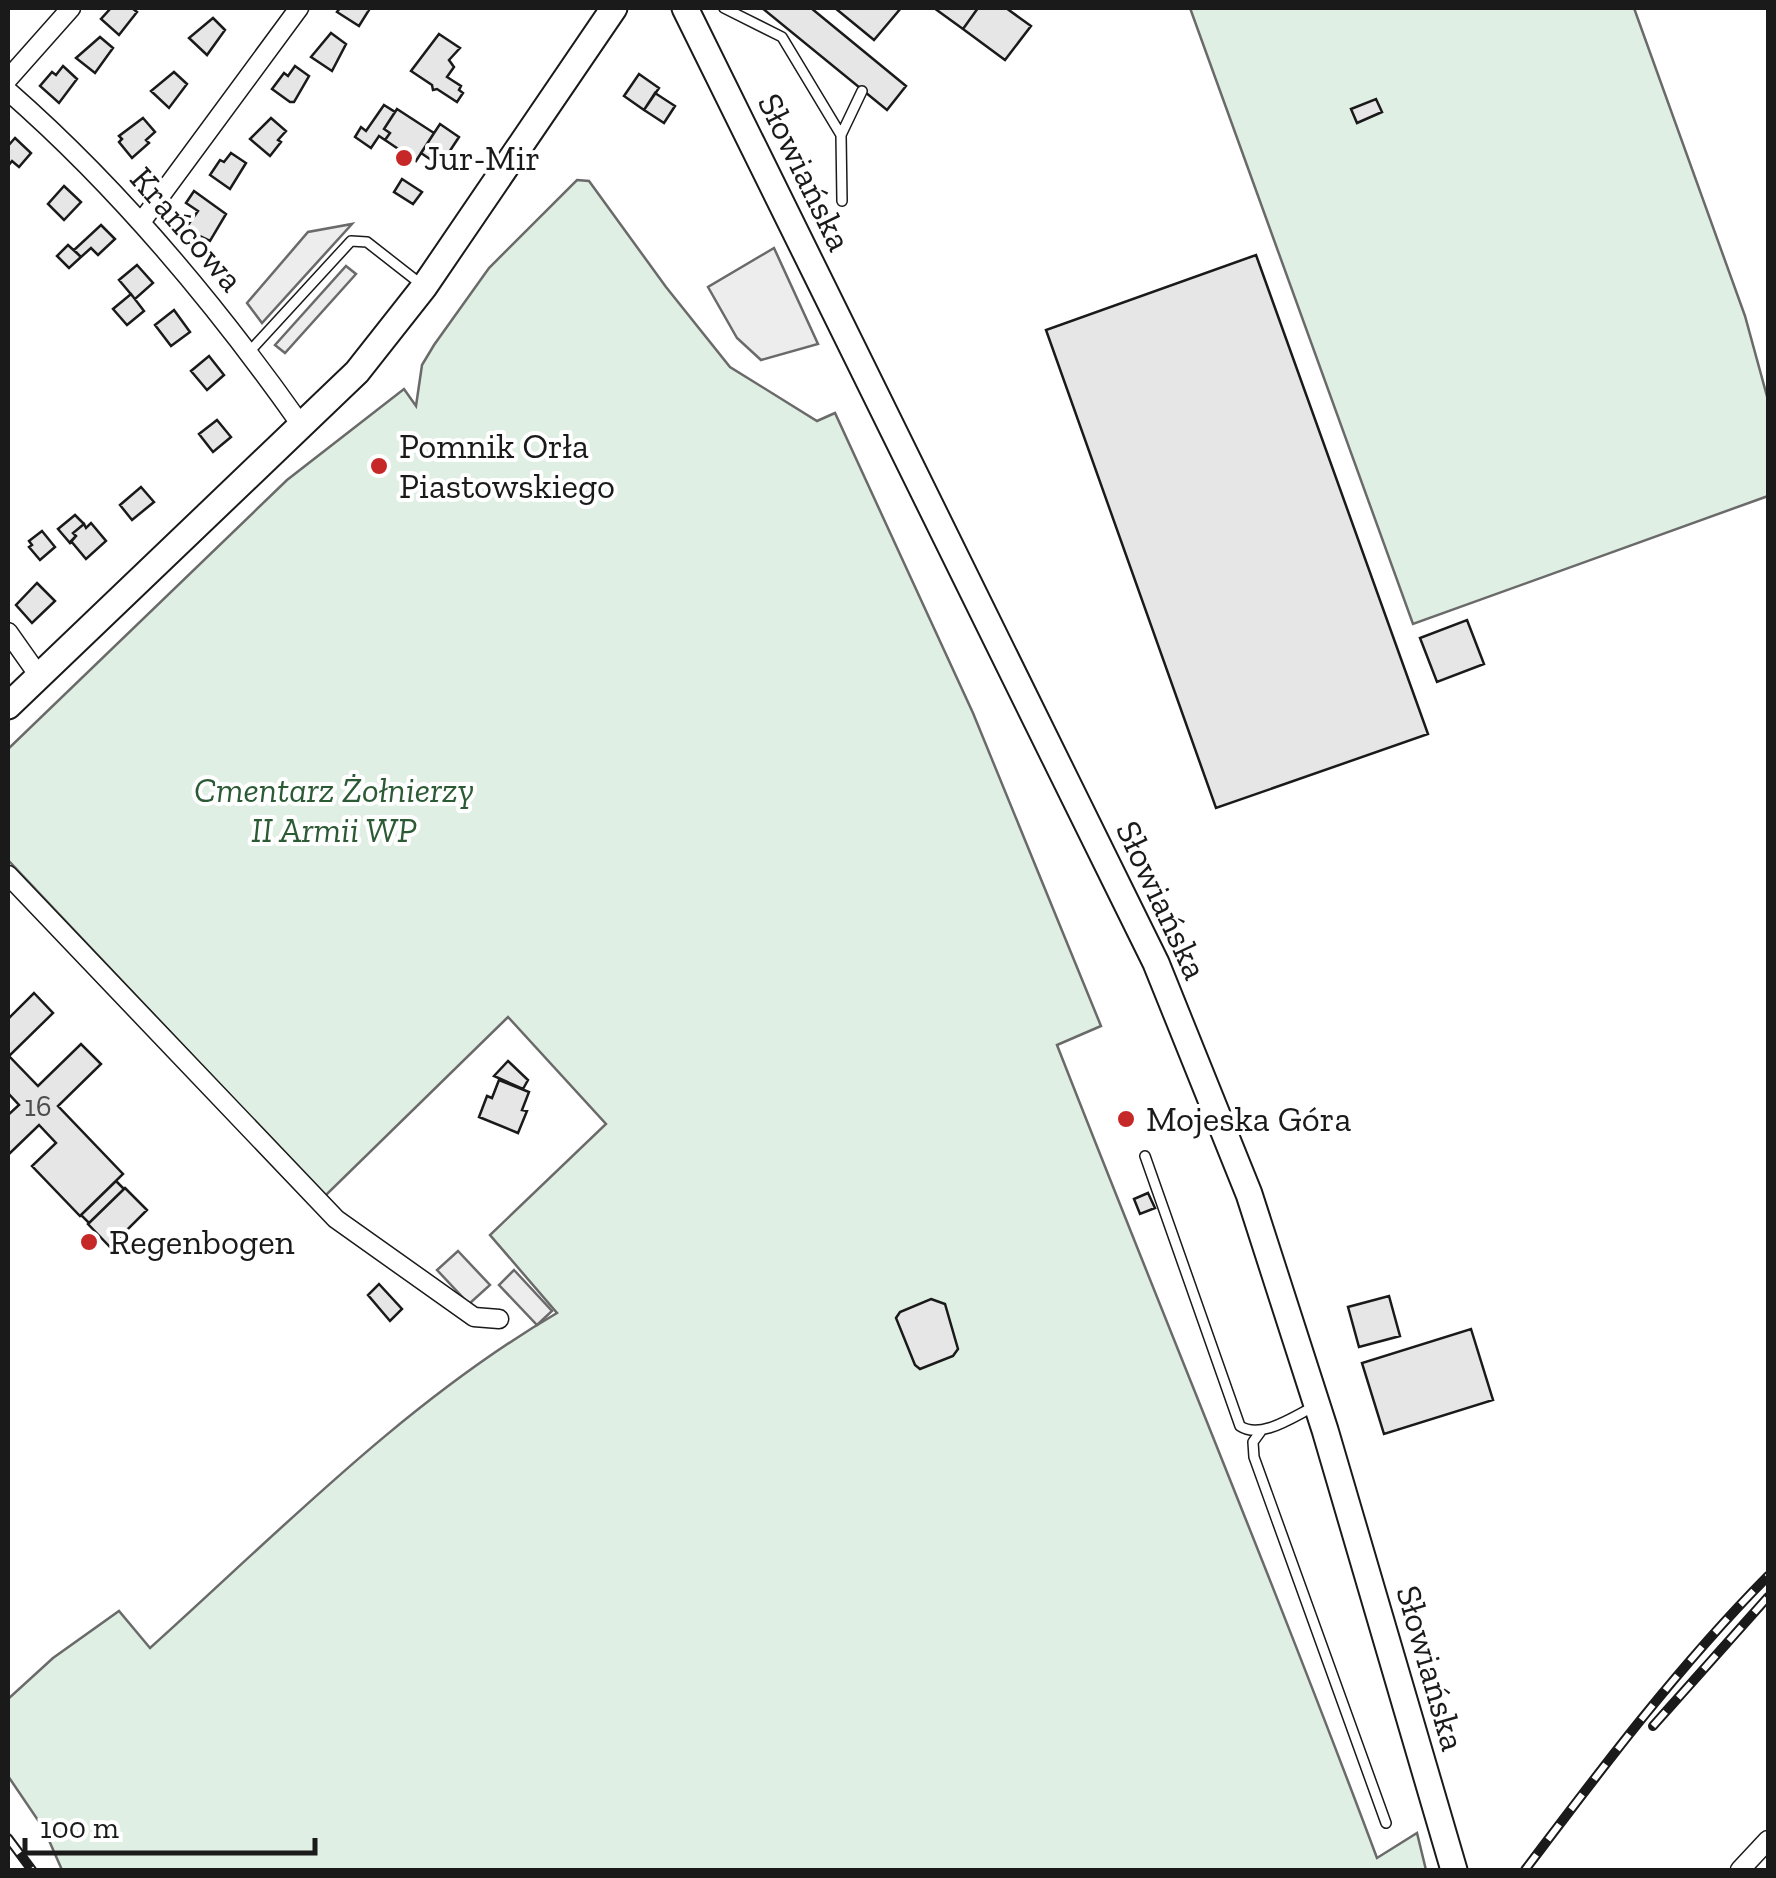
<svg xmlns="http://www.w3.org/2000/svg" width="1776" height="1878" font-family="'Zilla Slab',serif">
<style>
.green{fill:#e0efe3;stroke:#6a6a6a;stroke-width:2.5}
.parking{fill:#ededed;stroke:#6a6a6a;stroke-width:2.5}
.building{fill:#e6e6e6;stroke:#1a1a1a;stroke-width:2.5}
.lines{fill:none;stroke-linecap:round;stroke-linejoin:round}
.lane-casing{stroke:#1a1a1a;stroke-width:12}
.street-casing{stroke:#1a1a1a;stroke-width:21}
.secondary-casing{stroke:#1a1a1a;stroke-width:29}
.lane{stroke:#fff;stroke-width:9}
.street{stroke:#fff;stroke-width:18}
.secondary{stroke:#fff;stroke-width:25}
.rail-casing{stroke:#1a1a1a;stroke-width:10}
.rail{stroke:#fff;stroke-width:6;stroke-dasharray:19;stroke-linecap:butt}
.poi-dot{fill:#c62828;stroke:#fff;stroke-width:4}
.labels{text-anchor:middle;stroke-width:8;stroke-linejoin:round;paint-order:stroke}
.number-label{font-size:30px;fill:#4d4d4d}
.poi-label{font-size:35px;fill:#1a1a1a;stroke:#fff;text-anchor:start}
.street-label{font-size:35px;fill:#1a1a1a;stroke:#fff}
.park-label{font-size:35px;font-style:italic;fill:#2b5a34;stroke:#fff}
</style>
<rect width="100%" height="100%" fill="#fff"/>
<path class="green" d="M1190,8H1634L1745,316L1768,400V496L1413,624Z
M577,180L589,181L666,287L730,367L817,421L835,413L973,713L1101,1026L1057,1045C1163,1316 1275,1585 1377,1858L1417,1833L1426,1870H62L44,1829L8,1776V1699L53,1658L119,1611L150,1648C279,1532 405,1402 557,1313L490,1235L606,1124L508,1017L325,1196L8,860V749L287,480L404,389L416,406L422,365L434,345L489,268Z"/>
<path class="parking" d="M352,224L262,323L247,303L308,232Z
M774,248L818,344L761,360L737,338L708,287Z
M346,266L356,274L285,353L275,345Z
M458,1251L490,1285L469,1304L437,1270Z
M514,1270L552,1311L537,1325L499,1285Z"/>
<path class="building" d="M111,8H132L137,12L119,35L101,19Z
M340,8H367L369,10L359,26L337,12Z
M762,8H811L906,86L887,110Z
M835,8H901L874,40Z
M934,8H978L963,29Z
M978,8H1006L1031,26L1005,60L963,29Z
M213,18L225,30L207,55L189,38Z
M331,33L346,44L332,71L311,57Z
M439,34L460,48L449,60L454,67L447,77L461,86L459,90L463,93L457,102L437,89L433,90L432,85L411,71Z
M100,37L113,48L95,73L76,58Z
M63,66L77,79L59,103L40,86L52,72L56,75Z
M295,66L309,76L294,102H290L272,89L284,73L288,76Z
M174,72L187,84L169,108L151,91Z
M639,74L659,88L644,110L624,96Z
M655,93L675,106L664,123L644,110Z
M1376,99L1382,112L1357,123L1351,109Z
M384,105L395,112L384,129L390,133L385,140L379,136L371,148L355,137L361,127L366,131Z
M397,109L434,133L416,161L385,140L390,133L384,129Z
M143,118L155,132L146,140L149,143L132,158L119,142L122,139L119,136Z
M271,118L286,131L278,140L281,142L270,156L250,139Z
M440,124L459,137L440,166L421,153Z
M15,138L31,153L19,167L12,161L8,166V146Z
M231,153L246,163L230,189L210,175L220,160L224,162Z
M402,179L422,192L413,204L394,192Z
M64,186L81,202L64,220L48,204Z
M194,191L226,214L210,241L189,231L192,228L188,225L198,211L186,203Z
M101,225L115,239L98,255L91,248L81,257L74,250Z
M68,245L81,257L69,268L57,256Z
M1256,255L1428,734L1216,808L1046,330Z
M137,265L153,283L135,299L119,280Z
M131,294L144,311L127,325L113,309Z
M174,310L190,332L171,346L155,325Z
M209,356L224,375L207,390L191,371Z
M217,420L231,437L213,452L199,434Z
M141,487L154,502L132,520L120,505Z
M75,515L84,524L73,533L76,536L70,543L58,529Z
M91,523L106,541L86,559L71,541L76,536L73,533L84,524L86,528Z
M42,531L55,547L40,560L29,547L32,545L29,541Z
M37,583L55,601L32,623L16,605Z
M1467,620L1484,664L1437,682L1420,638Z
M34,993L53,1013L9,1056L38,1086L81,1044L101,1064L58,1106L123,1174L80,1216L32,1166L56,1143L39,1125L8,1155V1115L19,1105L8,1093V1019Z
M508,1061L528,1080L523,1089L494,1076Z
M499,1080L529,1092L522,1110L527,1111L518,1133L479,1117L487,1096L492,1098Z
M116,1181L124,1189L89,1223L81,1215Z
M125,1188L147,1210L110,1247L88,1224Z
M1148,1193L1155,1208L1140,1214L1134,1199Z
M379,1284L402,1309L390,1321L368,1295Z
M1389,1296L1400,1336L1359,1347L1348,1307Z
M931,1299L945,1304L958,1349L953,1356L920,1369L915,1365L896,1318L900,1312Z
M1471,1329L1493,1400L1384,1434L1362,1363Z"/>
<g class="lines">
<defs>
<path id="lane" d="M724,8L782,37L841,135L842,201
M841,135L862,91
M249,352L351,241L367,242L422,285
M1145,1156L1240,1426C1261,1440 1294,1416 1315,1406
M1261,1431L1253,1442L1254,1457L1386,1823"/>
<path id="street" d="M8,79L71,8
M8,91C120,189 215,303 301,425
M142,221L299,8
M8,632L39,676
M8,875L336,1219L474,1317L499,1319
M1740,1870L1768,1840"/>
<path id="secondary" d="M685,8L1156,963L1249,1194L1325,1430L1454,1870
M8,706L357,372L424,287L614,8"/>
</defs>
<use href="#lane" class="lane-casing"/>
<use href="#street" class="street-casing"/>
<use href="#secondary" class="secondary-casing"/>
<use href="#lane" class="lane"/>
<use href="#street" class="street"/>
<use href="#secondary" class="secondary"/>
<defs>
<path id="rail" d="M1653,1726L1768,1597
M8,1838L32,1870
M1525,1870C1602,1768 1678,1667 1768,1576"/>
</defs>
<use href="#rail" class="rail-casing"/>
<use href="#rail" class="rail"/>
</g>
<g class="poi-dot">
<circle cx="404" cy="158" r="10"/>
<circle cx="379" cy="466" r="10"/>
<circle cx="1126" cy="1119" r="10"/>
<circle cx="89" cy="1242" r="10"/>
</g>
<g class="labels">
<g class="number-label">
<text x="38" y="1116">16</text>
</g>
<g class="poi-label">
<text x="424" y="170">Jur-Mir</text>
<text x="399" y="458">Pomnik Orła<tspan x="399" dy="40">Piastowskiego</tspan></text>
<text x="1146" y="1131">Mojeska Góra</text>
<text x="109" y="1254">Regenbogen</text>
</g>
<g class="street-label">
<text transform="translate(805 172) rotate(64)" y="12">Słowiańska</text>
<text transform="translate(187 229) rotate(49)" y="12">Krańcowa</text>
<text transform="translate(1162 900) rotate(65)" y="12">Słowiańska</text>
<text transform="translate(1431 1668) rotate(74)" y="12">Słowiańska</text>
</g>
<g class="park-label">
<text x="334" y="802">Cmentarz Żołnierzy<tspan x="334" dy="40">II Armii WP</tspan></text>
</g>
</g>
<rect width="1776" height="1878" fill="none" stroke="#1a1a1a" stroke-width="20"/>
<path d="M25 1838v15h290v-15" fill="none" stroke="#1a1a1a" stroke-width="5"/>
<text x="40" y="1838" font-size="30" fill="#1a1a1a" stroke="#ffffff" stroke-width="8" paint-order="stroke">100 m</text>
</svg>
